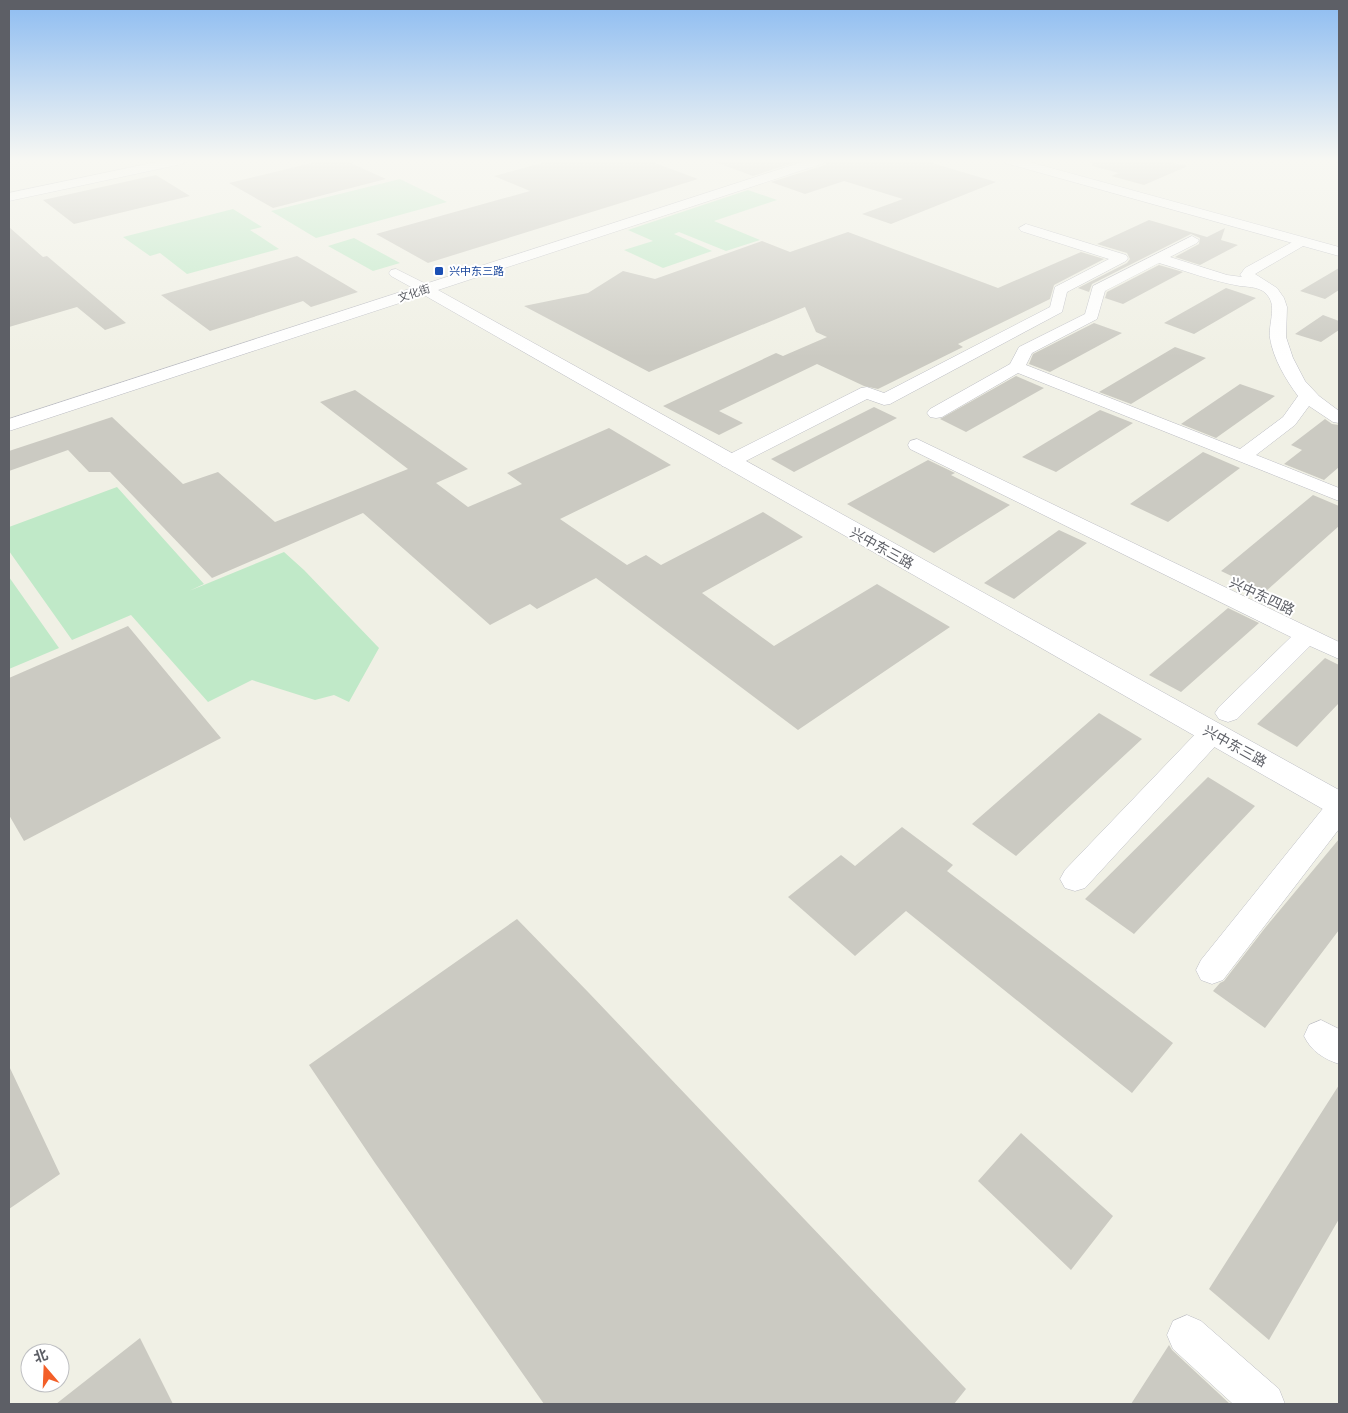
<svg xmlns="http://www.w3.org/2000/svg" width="1348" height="1413" font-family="Commissioner,'Noto Sans SC',sans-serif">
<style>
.green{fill:#c0e9c8}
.building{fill:#cbcac2}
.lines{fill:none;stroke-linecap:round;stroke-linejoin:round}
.minor-casing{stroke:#bcbdc4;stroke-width:1}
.tertiary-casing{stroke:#bcbdc4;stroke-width:1}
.minor{fill:#fff;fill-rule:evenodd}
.tertiary{fill:#fff;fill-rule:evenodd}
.transit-dot{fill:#1a4fb4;stroke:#fff;stroke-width:2}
.labels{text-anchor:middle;stroke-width:4;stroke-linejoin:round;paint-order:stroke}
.far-transit-label{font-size:11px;fill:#164399;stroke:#fff;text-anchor:start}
.far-street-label{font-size:11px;fill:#5d5f66;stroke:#fff}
.street-label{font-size:14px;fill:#5d5f66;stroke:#fff}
</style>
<rect width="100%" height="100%" fill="#f0f0e5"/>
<path class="green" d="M400,179L447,202L316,238L271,211Z
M748,190L777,200L714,221L760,240L726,251L679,232L674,234L712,251L663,268L624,250L653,241L628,230Z
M233,209L262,227L250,230L279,249L187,274L160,253L150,256L123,237Z
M354,238L400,263L373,271L328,246Z
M117,487L204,584L189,591L284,552L304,570L379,648L349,702L334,695L315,700L252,680L208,702L131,615L72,640L9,551V527Z
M9,577L59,648L9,669Z"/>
<path class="building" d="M324,160H344L386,179L273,208L229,183Z
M553,160H647L698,179L428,263L376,234L530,191L494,176Z
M715,160H803L753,176L715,162Z
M828,160H922L996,182L891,224L862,214L903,199L844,181L805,194L771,182L825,165Z
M1092,160H1160L1188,166L1144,185L1111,176L1119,173L1092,166Z
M156,175L190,196L74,224L43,200Z
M1149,220L1207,237L1225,228L1221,240L1238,245L1200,265L1175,257L1199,244L1200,238L1191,234L1092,284L1089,292L1078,288L1127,263L1130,259L1127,253L1097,244Z
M9,227L43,257L47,256L126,323L105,330L77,307L9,327Z
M848,232L998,288L1081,252L1104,259L1054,285L1050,299L958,344L963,347L878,389L864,386L817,364L719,411L743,423L719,435L663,406L776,353L783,356L827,337L816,332L805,307L649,372L524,306L588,293L623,271L655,279L762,241L790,252Z
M297,256L358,292L311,307L303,301L210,331L161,295Z
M1159,265L1183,272L1123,304L1105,298L1107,292Z
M1339,268V290L1325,299L1300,291Z
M1226,288L1256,298L1194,334L1164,323Z
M1323,315L1339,321V330L1321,342L1295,334Z
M1094,323L1122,333L1050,372L1029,364L1033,354Z
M1175,347L1206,358L1131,404L1099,392Z
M1016,376L1044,388L966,432L940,419Z
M1240,384L1275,396L1216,438L1181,424Z
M355,390L468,469L436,483L468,507L522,484L507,473L609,428L671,465L560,519L627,565L646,555L661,565L763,512L803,537L702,593L774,646L877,584L950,627L798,730L596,578L537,609L530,604L490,625L363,513L212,578L110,472H89L68,450L9,471V451L112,417L183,484L218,472L275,522L408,469L320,402Z
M874,407L897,418L794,472L771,459Z
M1100,410L1133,423L1056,472L1022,457Z
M1325,419L1332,424L1339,425V467L1324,480L1284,464L1302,450L1291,445Z
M1203,452L1240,468L1168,522L1130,504Z
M928,460L955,473L951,475L1010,505L934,553L847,504Z
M1313,495L1339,506V526L1265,592L1221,571Z
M1059,530L1087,543L1014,599L984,583Z
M1228,608L1259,623L1181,692L1149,675Z
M128,626L221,738L24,841L9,815V678Z
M1325,658L1339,665V703L1297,747L1257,724Z
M1099,713L1142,739L1016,856L972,824Z
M1208,777L1255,806L1134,934L1085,899Z
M902,827L953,865L947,871L1173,1043L1132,1093L906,911L855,956L788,897L841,855L855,866Z
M1339,839V930L1265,1028L1213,991L1220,983L1224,981L1265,928Z
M517,919L589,993L966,1389L954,1404H544L375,1163L309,1065Z
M9,1066L60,1174L9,1209Z
M1339,1085V1219L1269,1340L1209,1289Z
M1021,1133L1113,1216L1071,1270L978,1181Z
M140,1338L173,1404H56Z
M1169,1345L1172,1350L1230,1404H1131Z"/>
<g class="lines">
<defs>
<path id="minor" d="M1026,224L1126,255L1128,258L1126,261L1067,292L1062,312L890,404L884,405L867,399L736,466L729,468L722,466L720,462L722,458L861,388L867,387L884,393L1050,307L1055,287L1109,259L1021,231L1019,228Z
M1192,236L1199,240L1197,243L1170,257L1227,275L1242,277L1240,275L1245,268L1298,239L1303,238L1310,242L1255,274L1277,288L1284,298L1287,307L1286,337L1293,358L1305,381L1319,396L1339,411V423L1333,422L1309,406L1295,425L1256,455L1339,488V501L1018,373L942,417L936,418L930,417L927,413L930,409L1010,364L1019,347L1085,314L1093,286ZM1159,263C1186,271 1212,281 1240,286C1250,287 1262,287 1268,296C1277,307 1268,325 1270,338C1273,358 1286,380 1298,396L1283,417L1240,449L1026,365L1032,353L1097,319L1105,291Z
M396,269L430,286L432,289L430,292H420L391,276L389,273L391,270Z
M917,439L1339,642V659L1310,646L1237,719L1228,722L1219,719L1215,713L1219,707L1291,637L910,449L908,445L910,441Z
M1212,724L1221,726L1225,733L1221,740L1085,888L1075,891L1065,888L1060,879L1065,870L1203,726Z
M1339,798V829L1223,980L1212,984L1201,980L1196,970L1201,960L1329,801Z
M1321,1020L1339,1029V1064C1324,1059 1311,1051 1304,1036L1309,1025Z
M1187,1315L1201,1321L1279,1389L1285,1404H1233L1173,1349L1167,1335L1173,1321Z"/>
<path id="tertiary" d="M166,160H188L182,164L9,201V193Z
M808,160H826L824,163L438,290L1339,790V816L1328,812L424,295L9,431V419Z
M1003,160H1022L1339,247V256L1005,163Z"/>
</defs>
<use href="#minor" class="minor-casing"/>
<use href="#tertiary" class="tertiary-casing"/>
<use href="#minor" class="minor"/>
<use href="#tertiary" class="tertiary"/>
</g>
<linearGradient id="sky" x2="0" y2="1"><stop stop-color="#8dbcf1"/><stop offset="0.45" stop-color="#f8f8f3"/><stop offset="1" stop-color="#f8f8f3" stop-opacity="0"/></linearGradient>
<rect width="1348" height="357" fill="url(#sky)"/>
<rect class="transit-dot" x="434" y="266" width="10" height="10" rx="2.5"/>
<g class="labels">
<g class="far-transit-label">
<text x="449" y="275">兴中东三路</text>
</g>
<g class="far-street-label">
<text transform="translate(414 293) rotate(-18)" y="4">文化街</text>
</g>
<g class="street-label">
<text transform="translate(882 548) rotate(29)" y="5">兴中东三路</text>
<text transform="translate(1262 596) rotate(25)" y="5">兴中东四路</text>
<text transform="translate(1235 746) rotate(29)" y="5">兴中东三路</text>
</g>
</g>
<rect width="1348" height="1413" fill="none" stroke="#5d5f66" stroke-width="20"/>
<g transform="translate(45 1368) rotate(341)"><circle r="24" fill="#ffffff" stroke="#bebfc2"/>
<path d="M0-4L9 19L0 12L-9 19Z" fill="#f35f28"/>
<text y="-8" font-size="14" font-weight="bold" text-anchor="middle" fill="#5d5f66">北</text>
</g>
</svg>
